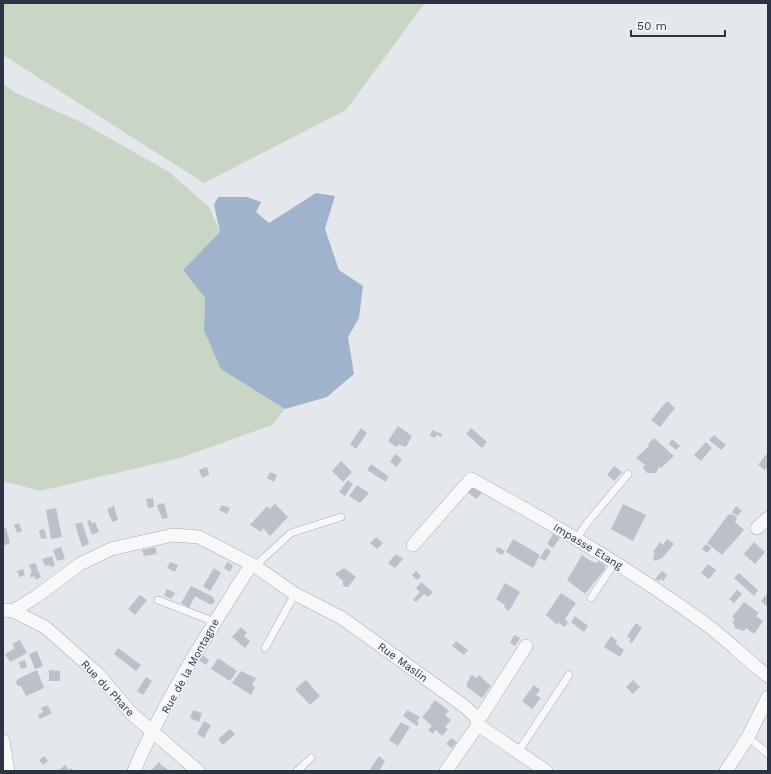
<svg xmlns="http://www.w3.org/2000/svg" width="771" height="774" font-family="'Work Sans',sans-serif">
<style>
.green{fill:#c9d6c5}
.water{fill:#9fb4cc}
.building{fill:#bbc0ca}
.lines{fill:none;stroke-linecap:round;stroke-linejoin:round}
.lane-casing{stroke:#a9aeb7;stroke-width:8}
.street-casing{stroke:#a9aeb7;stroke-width:14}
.lane{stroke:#f7f8fa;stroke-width:7}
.street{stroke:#f7f8fa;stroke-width:13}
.labels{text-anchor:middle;stroke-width:3;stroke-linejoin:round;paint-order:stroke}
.street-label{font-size:11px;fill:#2b3445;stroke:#f4f6f9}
</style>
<rect width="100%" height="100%" fill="#e4e7ec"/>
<path class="green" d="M3,3H425L346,110L204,183L3,55Z
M3,84L16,93L81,122L169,172L209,207L220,232L183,270L205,298L204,331L221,368L285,409L272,425L180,458L40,491L3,481Z"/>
<path class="water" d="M316,193L335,196L325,229L339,270L363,286L359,318L348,337L354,374L327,397L285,409L221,369L204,331L205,298L183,270L220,232L214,205L218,197H247L261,202L256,212L269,223Z"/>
<path class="building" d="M667,401L675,408L660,427L651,420Z
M398,426L412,436L406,447L398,444L396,447L388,441Z
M361,428L367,433L356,449L350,444Z
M471,428L487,442L482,448L466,434Z
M432,430L442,434L441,437L436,435L435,438L430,436Z
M714,435L726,445L721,450L709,440Z
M654,438L674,456L661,468L659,467L656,473H647L643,468L645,465L636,458L649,446L648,444Z
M672,439L680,446L676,450L669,444Z
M706,442L712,448L701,461L694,455Z
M768,452V466L765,470L758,465Z
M395,454L402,459L397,467L390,462Z
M341,461L352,472L343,482L332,471Z
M371,464L388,476L386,482L367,470Z
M614,466L622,472L614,481L607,475Z
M207,467L209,475L202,478L199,470Z
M270,472L277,475L274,482L267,478Z
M348,480L353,484L345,496L339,492Z
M357,485L369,493L360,503L349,496Z
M473,487L482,492L477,499L468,493Z
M153,498L154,507L148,508L146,499Z
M164,503L168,518L162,519L157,505Z
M275,504L288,517L270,536L263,528L261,532L250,525L267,506L270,509Z
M623,504L646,515L633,541L611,529Z
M222,505L230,508L227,514L219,510Z
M114,506L118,520L112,522L107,509Z
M736,506L742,511L737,516L732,512Z
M56,508L62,537L51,539L46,510Z
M733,514L737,518L735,522L744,530L722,555L707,543L728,515Z
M90,520L92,523L95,522L99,532L92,535L87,521Z
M82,522L89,544L82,547L75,524Z
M19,523L22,531L17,533L14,525Z
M6,528L10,543L3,546V529Z
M44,529L47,538L41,539L39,530Z
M553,534L560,538L553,548L547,544Z
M376,537L383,543L377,549L370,543Z
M513,539L540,555L533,568L506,552Z
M667,539L674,544L662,558L655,561L653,559L655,553L653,552L660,542L663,545Z
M754,542L765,552L755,564L744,554Z
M706,544L711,548L707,553L702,549Z
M61,547L65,559L57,561L53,550Z
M155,547L157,554L144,556L142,550Z
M498,547L505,551L502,555L495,551Z
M546,548L551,551L545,561L540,558Z
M396,554L403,559L395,568L388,563Z
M582,555L589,560L596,563L599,561L605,565V569L585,594L567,580Z
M52,556L55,566L51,567L50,565L45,566L42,559Z
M170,562L178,565L175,572L167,568Z
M227,562L233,565L230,572L224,568Z
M35,563L41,577L36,580L34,576L31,578L30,574L32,573L29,565Z
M708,564L716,570L709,579L701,573Z
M214,568L221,573L210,591L203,586Z
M344,568L356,577L348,587H345L343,585V581L335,574Z
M23,569L25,575L19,577L17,571Z
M416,571L421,576L417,580L412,575Z
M662,571L667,575L663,581L661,579L659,581L655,579Z
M739,573L758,590L754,596L734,578Z
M421,582L433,592L428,597L424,594L416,602L413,600L420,592L416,588Z
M505,583L520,592L509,611L504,607L505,605L496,599Z
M191,586L213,597L215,601L213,604H209L195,596L189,608L181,603Z
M167,589L175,593L171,599L164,595Z
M737,590L742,594L734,603L729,599Z
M561,593L576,603L565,619L568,622L565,627L559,623L556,624L546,615Z
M768,593V607L761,601Z
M140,595L147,600L135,615L128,609Z
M744,602L759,613L756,616L763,621L754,634L746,628L744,631L735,628L733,622L735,619L732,617Z
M575,616L588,626L584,632L571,622Z
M636,623L642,628L632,643L629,641L631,639L627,636Z
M241,627L247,633L244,636L250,641L245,648L232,637Z
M514,635L520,638L515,646L510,643Z
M611,636L617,641L616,644L624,650L620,657L604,647Z
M20,640L27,653L10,662L5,654L15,648L12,644Z
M456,641L468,650L464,655L452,646Z
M118,648L141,665L136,671L114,654Z
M37,651L43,666L35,669L29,654Z
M199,653L209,660L206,665L196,658Z
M218,658L237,671L230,681L211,669Z
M25,660L27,667L21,669L19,662Z
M37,670L44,688L26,696L21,686H18L16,682L18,679Z
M49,670L60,671V681H49Z
M241,671L256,678L252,685L255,687L251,695L232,683Z
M471,675L477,678L479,675L491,686L482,698L466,686Z
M146,677L152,681L143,695L137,691Z
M306,680L320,696L310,705L295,689Z
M633,680L640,687L633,694L626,687Z
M534,685L540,690L536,695L541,698L532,709L522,701Z
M435,700L449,711L445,715L451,720L445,727L448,729L442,736L436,730L433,734L428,730L432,726L422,717L431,707L430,706Z
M47,705L52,713L40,719L38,715L43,712L41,708Z
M193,710L202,713L199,722L190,718Z
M407,710L420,717L417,721L419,723L417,726L403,716Z
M204,721L211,725L204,738L197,734Z
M401,722L410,727L398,746L389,740Z
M230,729L235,734L223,745L218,739Z
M451,738L457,742L452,748L446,744Z
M44,756L48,761L43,765L39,760Z
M379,756L385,761L379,771H373L370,769Z
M159,762L162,766L171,771H150Z
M65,765L69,770L71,768L73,771H58Z"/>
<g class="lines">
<defs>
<path id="lane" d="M577,538L587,523L628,474
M255,566L291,533L341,517
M591,598L615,562
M158,600L215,622
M265,648L295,594
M748,737L768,754
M518,752L569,675
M297,771L311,758"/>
<path id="street" d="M757,528L768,518
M413,545L471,479C551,523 629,568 703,622C726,638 745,659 768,676
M3,610L13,611L37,596L80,564L111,549L173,535L199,537L255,566L295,594L342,618L464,706L476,717L478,725L546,771
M13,611L45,627L97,673L132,714L198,771
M476,717L482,715L526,646
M3,741L8,771
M134,771C164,701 210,629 251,565
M446,771L478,725
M726,771L748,737L768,697"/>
</defs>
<use href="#lane" class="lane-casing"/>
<use href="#street" class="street-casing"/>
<use href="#lane" class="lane"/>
<use href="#street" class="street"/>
</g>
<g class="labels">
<g class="street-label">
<text transform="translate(588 546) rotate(31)" y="4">Impasse Etang</text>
<text transform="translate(403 662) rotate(36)" y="4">Rue Maslin</text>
<text transform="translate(190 666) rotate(-61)" y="4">Rue de la Montagne</text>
<text transform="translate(108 688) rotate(47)" y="4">Rue du Phare</text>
</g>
</g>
<rect width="771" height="774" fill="none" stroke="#2b3445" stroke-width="8"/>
<path d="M631 30v6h94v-6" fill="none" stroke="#2b3445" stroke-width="2"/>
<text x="637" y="30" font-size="12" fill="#2b3445" stroke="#f4f6f9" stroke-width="3" paint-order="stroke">50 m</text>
</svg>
